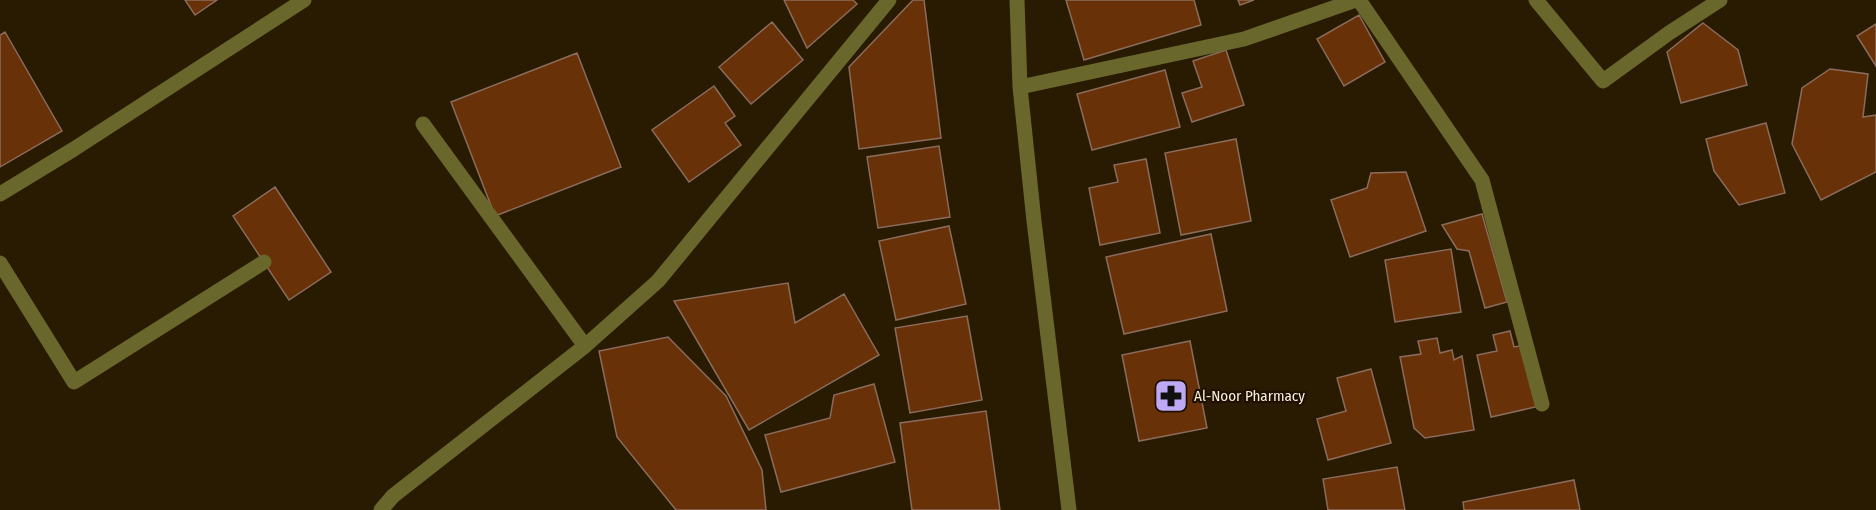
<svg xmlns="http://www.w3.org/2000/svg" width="1876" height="510" font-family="'Fira Sans Condensed',sans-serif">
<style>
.building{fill:#693108;stroke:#8a6c5c;stroke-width:1.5}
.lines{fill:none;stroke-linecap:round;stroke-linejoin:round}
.minor{stroke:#69672c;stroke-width:15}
.labels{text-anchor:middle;stroke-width:4.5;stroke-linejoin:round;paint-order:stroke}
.poi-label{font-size:15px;fill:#f6ecdd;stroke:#1f1100;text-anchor:start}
</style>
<rect width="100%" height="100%" fill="#291a02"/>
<path class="building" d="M185,0H217L195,15Z
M784,0H853L857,4L807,48Z
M913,0H924L941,138L859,149L849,67Z
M1066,0H1194L1201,25L1084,60Z
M1238,0H1254L1240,5Z
M1359,15L1385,62L1344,86L1317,39Z
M772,22L803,60L751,104L719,67Z
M1703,23L1738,50L1747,85L1681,103L1667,52Z
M1876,24V66L1857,36Z
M5,32L62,131L0,167V35Z
M1226,50L1244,105L1192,122L1182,93L1202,87L1193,61Z
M577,53L621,167L495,216L451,102Z
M1830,69L1868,74L1863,117L1876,115V172L1821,200L1792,144L1802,88Z
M1165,70L1180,127L1092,150L1077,94Z
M714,86L735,116L725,123L741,145L689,182L652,130Z
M1766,123L1785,193L1739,205L1714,171L1706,139Z
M1236,139L1251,221L1181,235L1165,153Z
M939,146L950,217L878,228L867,157Z
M1146,159L1160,233L1100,245L1089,188L1118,182L1114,165Z
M1406,172L1426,231L1350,257L1331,200L1367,188L1371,173Z
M275,187L331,272L289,300L233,216Z
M1482,214L1507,302L1485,308L1469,251L1457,249L1442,225Z
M949,226L966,304L896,320L879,241Z
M1211,234L1227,311L1124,334L1106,257Z
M1451,249L1461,312L1395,322L1385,260Z
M788,283L795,323L844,294L879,355L749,430L674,301Z
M967,316L982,400L910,413L895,328Z
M1510,331L1514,347L1525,345L1540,406L1491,417L1477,355L1497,351L1493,335Z
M668,337L726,396L762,470L766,510H676L617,437L599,351Z
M1437,338L1440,353L1452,350L1454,360L1462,356L1474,430L1425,438L1414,428L1400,357L1421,354L1418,341Z
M1190,341L1207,428L1139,441L1122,355Z
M1371,369L1391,443L1328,460L1317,419L1346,411L1337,378Z
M874,384L895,462L781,492L765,435L830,418L834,395Z
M986,411L1000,510H912L900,423Z
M1397,467L1405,510H1328L1323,479Z
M1574,480L1580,510H1464L1463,502Z"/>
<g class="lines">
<path class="minor" d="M1017,0L1020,87L1034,221L1069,510
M1359,0L1482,180L1542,404
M1536,0L1603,81L1669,33L1720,0
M1020,87L1244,39L1356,0
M423,124L585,346L658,281L889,0
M0,194L74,149L304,0
M0,263L74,382L264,262
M381,510L393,496L585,346"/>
</g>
<defs>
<symbol id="pharmacy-square" viewBox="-11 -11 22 22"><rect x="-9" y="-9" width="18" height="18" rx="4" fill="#bea9f5" stroke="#1f1100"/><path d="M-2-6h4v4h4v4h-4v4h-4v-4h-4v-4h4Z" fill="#111"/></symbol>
</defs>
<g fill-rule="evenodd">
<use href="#pharmacy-square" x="1152" y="377" width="38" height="38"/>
</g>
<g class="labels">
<g class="poi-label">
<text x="1194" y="401">Al-Noor Pharmacy</text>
</g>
</g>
</svg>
